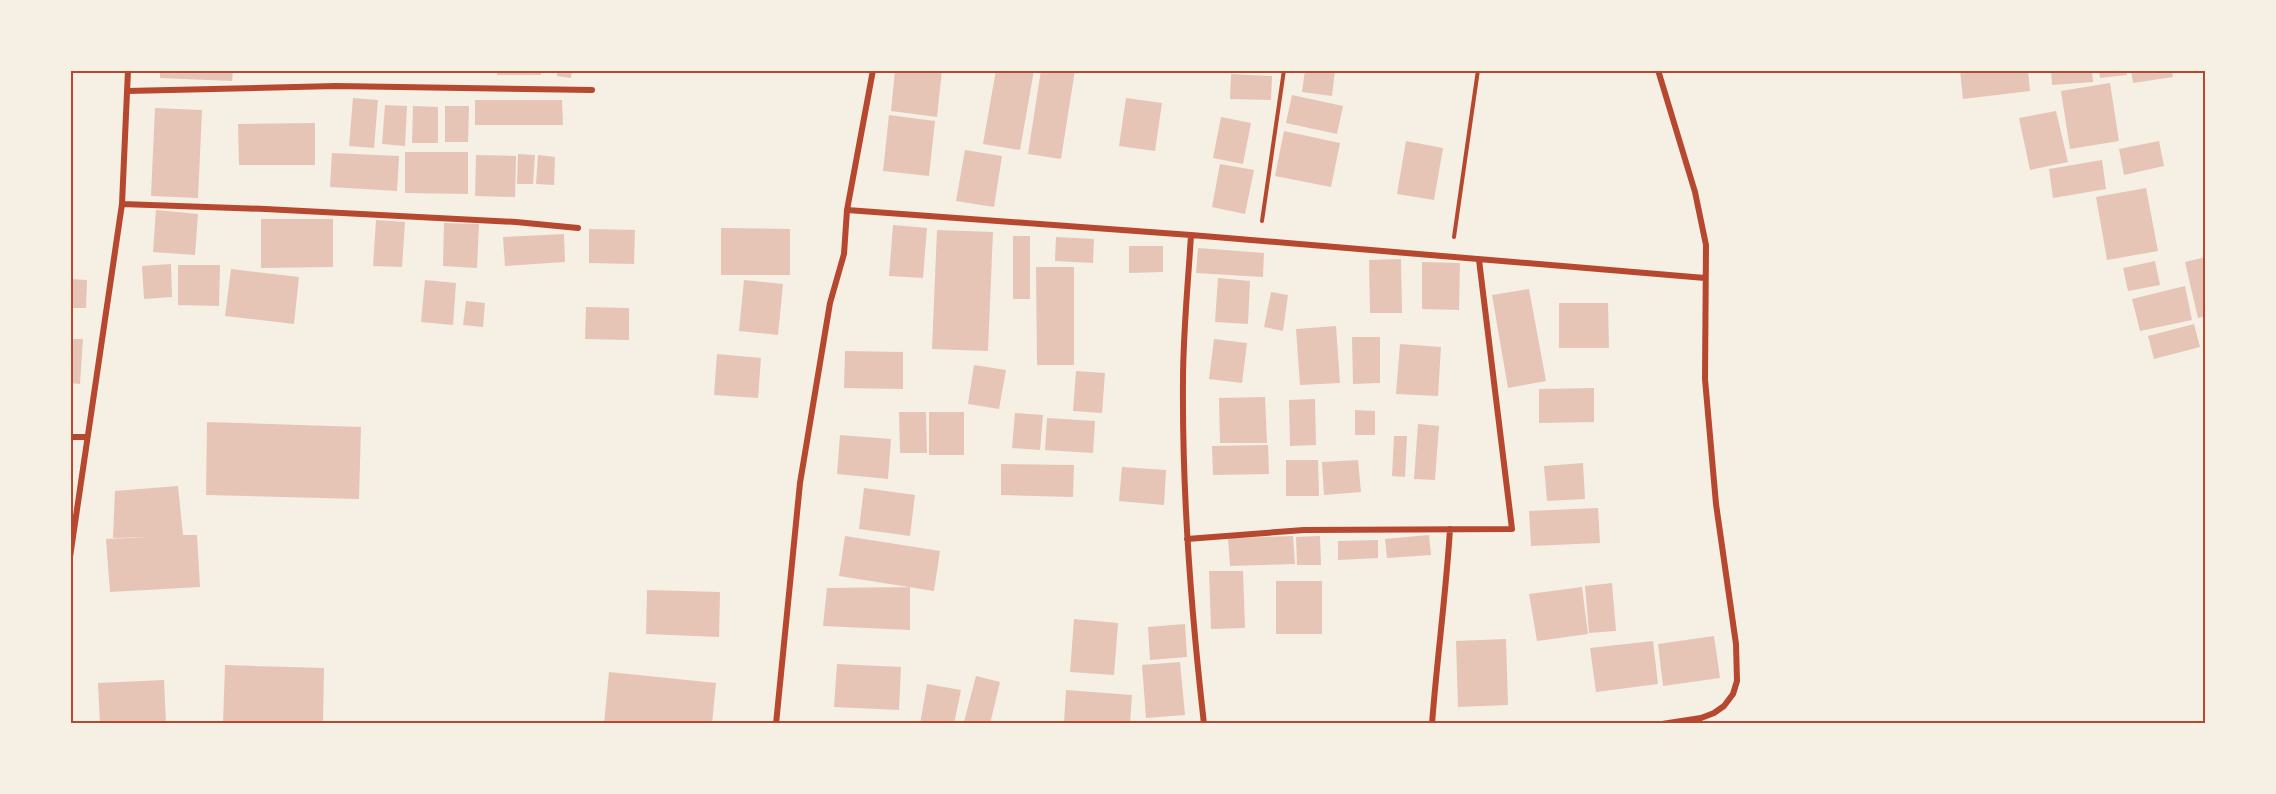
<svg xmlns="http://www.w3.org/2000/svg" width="2276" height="794" font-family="Inter,sans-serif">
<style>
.building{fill:#e6c5b7}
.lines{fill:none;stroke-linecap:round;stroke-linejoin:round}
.path{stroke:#b5482f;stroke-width:4}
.minor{stroke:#b5482f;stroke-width:6}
.neatline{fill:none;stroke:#b5482f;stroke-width:2}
</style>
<rect width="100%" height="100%" fill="#f6efe4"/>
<path class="building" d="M160,70H233L232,81L160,78Z
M497,70H541V75H497Z
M557,70H572L571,78L557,76Z
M895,70H942L937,117L891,111Z
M996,70H1034L1020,150L983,144Z
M1041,70H1075L1061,159L1028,154Z
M1305,70H1335L1332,96L1302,92Z
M1960,70H2028L2030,91L1963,99Z
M2051,70H2092L2093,82L2052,85Z
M2099,70H2126L2127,75L2100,78Z
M2131,70H2172L2173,77L2133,83Z
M1231,74L1272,76L1271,100L1230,99Z
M2110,83L2119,141L2070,149L2061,91Z
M1292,95L1343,106L1337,134L1286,123Z
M353,98L378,100L374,148L349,146Z
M1126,98L1162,103L1155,151L1119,146Z
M475,100H562L563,125H475Z
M385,105L407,106L405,146L382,144Z
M413,106L438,107V143H412Z
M445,106H469L468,142H445Z
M155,108L202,110L198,198L151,196Z
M2056,111L2068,162L2030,170L2019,118Z
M889,115L935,121L929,176L883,171Z
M1221,117L1251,123L1243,164L1213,158Z
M315,123V165H239L238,124Z
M1284,131L1340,143L1331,187L1275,176Z
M1406,141L1443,148L1434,200L1397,194Z
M2159,141L2164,166L2124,175L2119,149Z
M965,150L1002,156L994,207L956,201Z
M405,152H468V194L405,193Z
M332,153L399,156L397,191L330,187Z
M518,154L535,155L533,184H517Z
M476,155L516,156L515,197L475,196Z
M538,155L555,157L554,185L536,184Z
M2102,160L2106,189L2053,198L2049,169Z
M1220,164L1254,170L1245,214L1212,207Z
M2146,188L2158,251L2107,260L2096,197Z
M156,210L198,214L195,255L153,252Z
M261,219H333V267L261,268Z
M376,220L405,222L402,267L373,266Z
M444,223L479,224L477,268L443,266Z
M893,225L927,228L923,278L889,276Z
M721,228L790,229V275H721Z
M589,229L635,230L634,264L589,263Z
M937,230L993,232L988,351L932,349Z
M564,234L565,262L505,266L503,237Z
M1013,236H1030V299H1013Z
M1056,237L1094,239L1093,263L1055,261Z
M1129,246H1163V272L1129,273Z
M1198,248L1264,253L1263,277L1196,273Z
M2206,257V316L2198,318L2185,262Z
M1401,259L1402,313H1370L1369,260Z
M2155,261L2160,285L2128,291L2123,268Z
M1422,262L1460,263L1459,310L1422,309Z
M171,264L172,297L144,299L142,266Z
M178,265H220L219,306L178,305Z
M1036,267H1074V365H1037Z
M231,269L299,277L294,324L225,316Z
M1218,278L1250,281L1248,324L1215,322Z
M70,279L87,280L86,308H70Z
M425,280L456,283L453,325L421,322Z
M744,280L783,284L778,335L739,331Z
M2185,286L2192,320L2140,331L2132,299Z
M1529,289L1546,381L1508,388L1492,295Z
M1271,292L1288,295L1283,331L1264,327Z
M466,301L485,303L483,327L463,325Z
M1559,303H1608L1609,348H1559Z
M586,307L629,308V340L585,339Z
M2194,324L2200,347L2154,359L2148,336Z
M1336,326L1340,383L1300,385L1296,329Z
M1352,337H1380V383L1353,384Z
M70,339H83L80,384L70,383Z
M1214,339L1247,343L1242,383L1209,379Z
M1400,344L1441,347L1438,396L1396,394Z
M845,351L903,352V389L844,388Z
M717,354L761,358L758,398L714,395Z
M974,365L1006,370L999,409L968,404Z
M1076,371L1105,373L1102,413L1073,411Z
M1594,388V422L1539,423V389Z
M1265,397L1267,443H1220L1219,398Z
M1315,399L1316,445L1290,446L1289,400Z
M1355,410L1375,411V435H1355Z
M899,412H926L927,453H900Z
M929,412H964V455H929Z
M1015,413L1043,415L1040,450L1012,448Z
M1047,418L1095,421L1093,453L1045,450Z
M207,422L361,427L359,499L206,495Z
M1418,424L1439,426L1435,480L1414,479Z
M840,435L891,439L888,479L837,474Z
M1394,436H1407L1405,477L1392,476Z
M1268,445L1269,474L1213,475L1212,446Z
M1286,460H1318L1319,496H1286Z
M1358,460L1361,492L1324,495L1322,462Z
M1583,463L1585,499L1547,501L1544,466Z
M1001,464L1074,465L1073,497L1001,495Z
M1122,467L1166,470L1164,505L1119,501Z
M178,486L183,535H197L200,587L110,592L106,539L149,537L113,538L115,491Z
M864,488L915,495L910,536L859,529Z
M1598,508L1600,543L1531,546L1529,511Z
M1429,535L1431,555L1387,558L1385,539Z
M845,536L940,551L934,591L839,576Z
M1293,536L1295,564L1230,566L1228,538Z
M1320,536L1321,565H1297L1296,537Z
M1378,540V558L1338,560V541Z
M1209,571H1243L1245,628L1211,629Z
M1276,581H1322V634H1276Z
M1612,583L1616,631L1589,633L1585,586Z
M910,587V630L823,626L827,588Z
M1582,587L1588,634L1537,641L1529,594Z
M647,590L720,592L719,637L646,634Z
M1074,619L1118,623L1114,675L1070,672Z
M1185,624L1187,657L1150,660L1148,627Z
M1714,636L1720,678L1663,686L1658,644Z
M1506,639L1508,705L1458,707L1456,641Z
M1653,641L1658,684L1596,692L1590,648Z
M1180,662L1185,715L1146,718L1142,665Z
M837,664L901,667L899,710L834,707Z
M225,665L324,668L323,724H223Z
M609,672L716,683L712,724H604Z
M976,676L1000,682L990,724L964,722Z
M164,680L166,724H100L98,683Z
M927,684L961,690L954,724H920Z
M1066,690L1132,695L1130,724H1064Z"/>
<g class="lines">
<path class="path" d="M1262,221L1284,70
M1454,237L1478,70"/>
<path class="minor" d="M1658,70L1695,192L1706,245L1705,379L1716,504L1736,644L1737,681L1733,694L1724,706L1714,713L1701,718L1662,724
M127,91L336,86L592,90
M122,204L265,209L516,222L578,228
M847,210L1191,235L1705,278
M1191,235C1188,284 1183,333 1183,381C1182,496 1191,610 1204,724
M70,437H87
M1187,539L1304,530L1512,529L1479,260
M70,557L122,204L128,70
M776,724L800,483L830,303L844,254L847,210L873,70
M1432,724C1437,658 1446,594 1450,529"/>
</g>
<rect width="2276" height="794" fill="none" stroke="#f6efe4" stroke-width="144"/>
<rect x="72" y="72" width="2132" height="650" class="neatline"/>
</svg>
